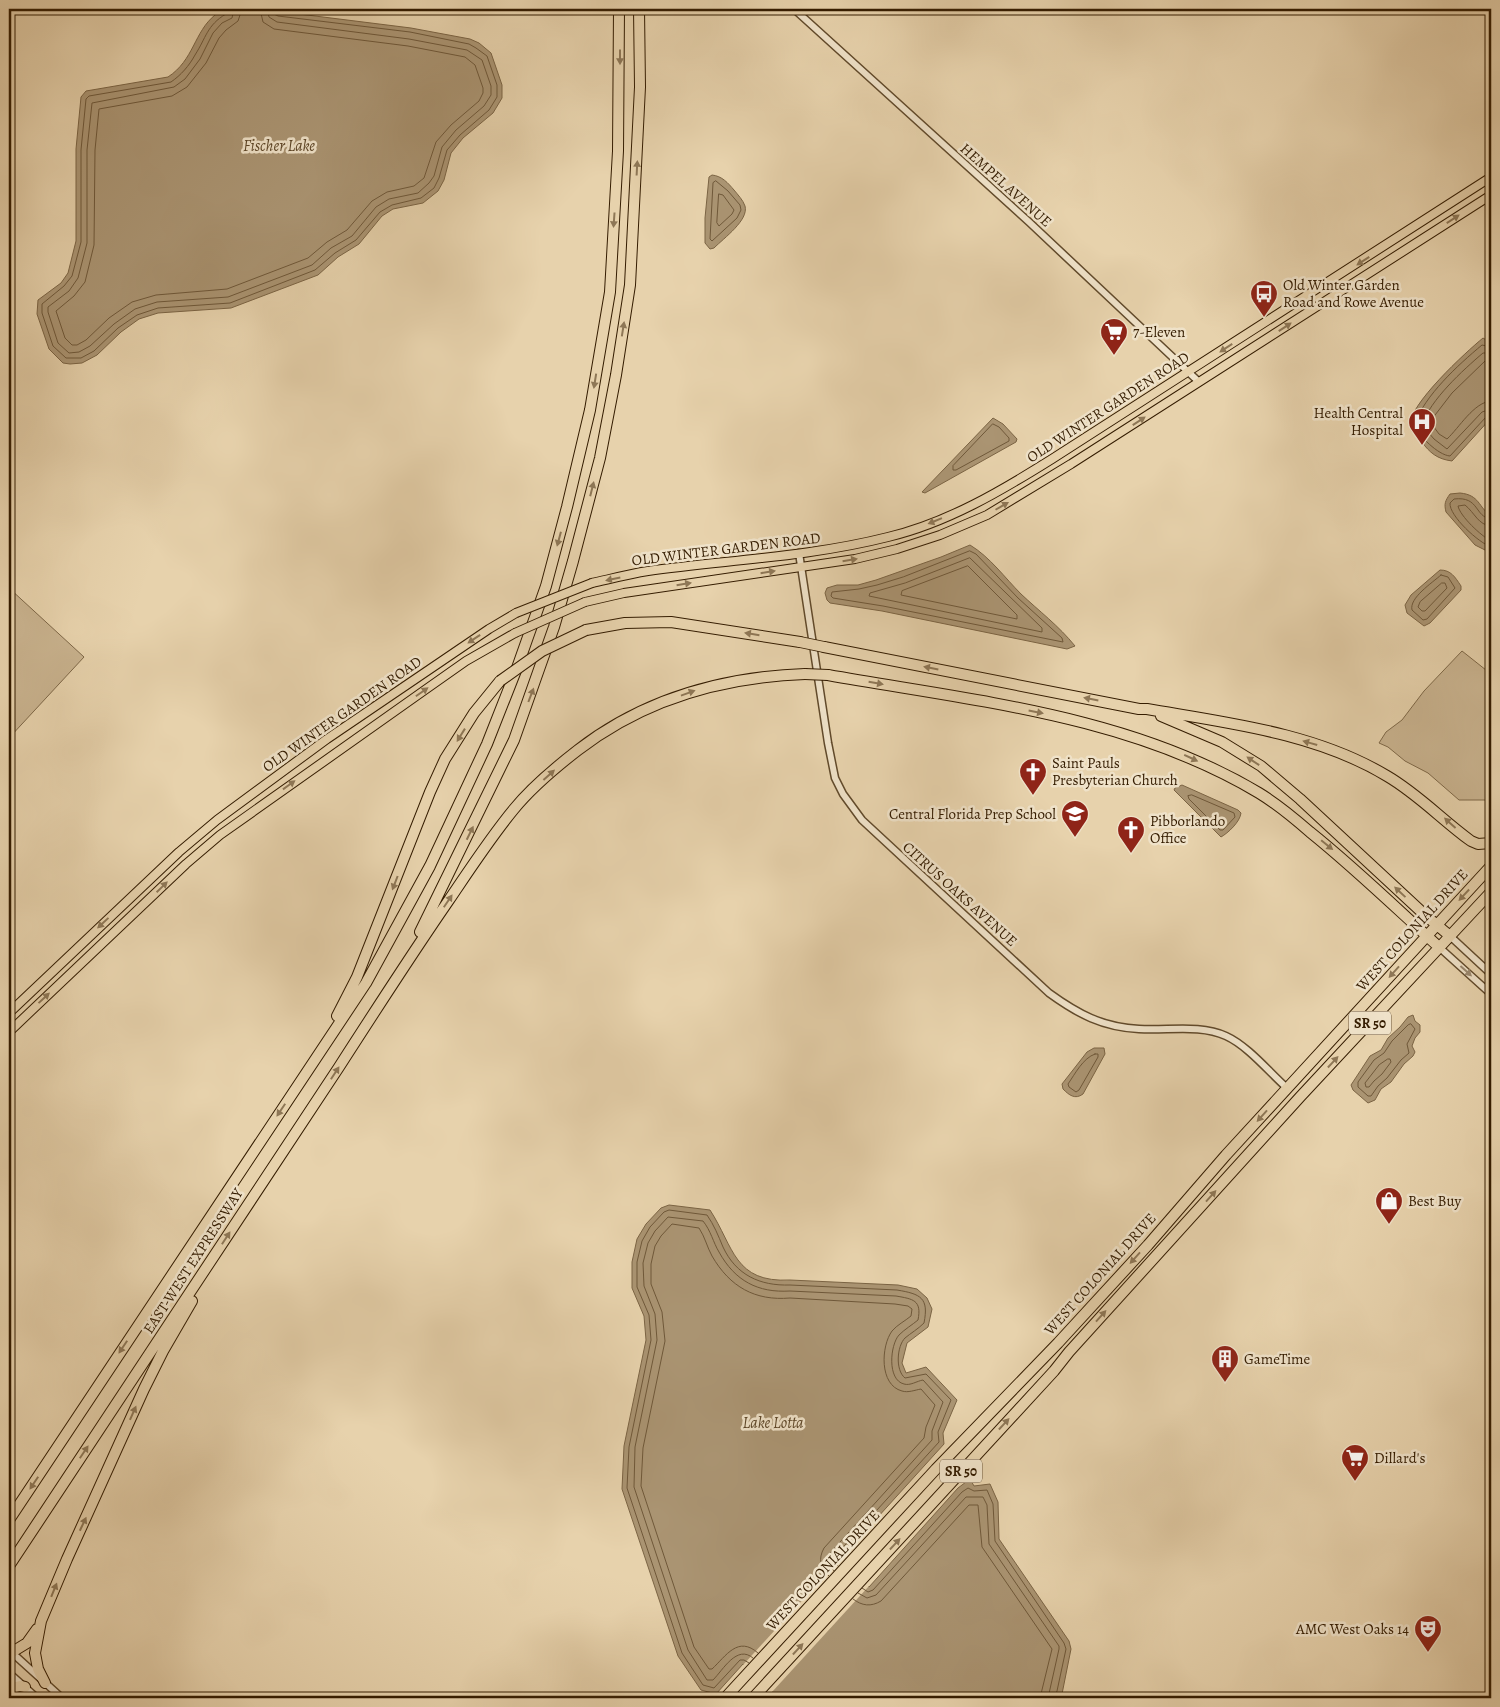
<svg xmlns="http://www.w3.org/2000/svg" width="1500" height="1707" font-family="Alegreya,serif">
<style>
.green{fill:#c9b38f;stroke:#7e6848}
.water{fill:#aa9472;stroke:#7b6444}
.pier{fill:#e7d2ac}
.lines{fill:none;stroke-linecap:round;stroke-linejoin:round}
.shore{stroke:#6f5839;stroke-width:1}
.minor-casing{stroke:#614a2b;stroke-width:9}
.major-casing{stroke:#341c00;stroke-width:10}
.highway-casing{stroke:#341c00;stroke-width:12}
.minor{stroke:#efe2c9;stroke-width:6}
.major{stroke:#e7d2ac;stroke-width:8}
.highway{stroke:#e7d2ac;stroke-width:10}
.major-bridge-casing{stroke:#341c00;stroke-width:10;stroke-linecap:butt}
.highway-bridge-casing{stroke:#341c00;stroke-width:12;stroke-linecap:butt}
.major-bridge{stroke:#e7d2ac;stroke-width:8}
.highway-bridge{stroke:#e7d2ac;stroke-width:10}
.oneway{fill:#8e7756}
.oneway2{fill:#9b896f}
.labels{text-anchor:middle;stroke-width:5;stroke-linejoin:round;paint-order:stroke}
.shield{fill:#efe2c9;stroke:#6c573c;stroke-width:1}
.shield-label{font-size:14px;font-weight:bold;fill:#341c00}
.street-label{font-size:15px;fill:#341c00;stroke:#efe2c9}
.poi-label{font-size:15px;fill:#341c00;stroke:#efe2c9;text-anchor:start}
.water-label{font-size:16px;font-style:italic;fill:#5d4628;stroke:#efe2c9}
</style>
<rect width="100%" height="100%" fill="#e7d2ac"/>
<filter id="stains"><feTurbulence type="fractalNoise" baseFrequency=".004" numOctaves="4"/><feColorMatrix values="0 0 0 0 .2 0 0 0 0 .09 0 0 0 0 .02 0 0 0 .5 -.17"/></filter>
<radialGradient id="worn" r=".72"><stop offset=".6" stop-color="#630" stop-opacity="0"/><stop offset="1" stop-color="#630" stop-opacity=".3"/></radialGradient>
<path class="green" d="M9,588L84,657L9,738Z
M1462,651L1491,674V807L1485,800H1459L1428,773L1405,761L1388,747L1379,743L1386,732L1402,720L1424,691Z"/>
<path class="water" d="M229,9H259L411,28L470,39L479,43L491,53L502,85V98L493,113L463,138L451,153L444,180L438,191L423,203L393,209L382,216L359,244L338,257L318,275L231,308L158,313L139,319L121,332L97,355L82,363L70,364L63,363L49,349L37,314L38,300L61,283L68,273L76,241V149L81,97L86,91L168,77C194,60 194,32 215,15C218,12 224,10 229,9Z
M712,175C722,176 728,183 734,190C738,195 743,200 745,206C749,220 724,238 714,248L710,249L705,243V218L709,177Z
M1483,338L1491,343V418L1452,461C1437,459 1430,453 1421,441C1417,436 1410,432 1410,426C1408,405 1466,352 1483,338Z
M993,418L1003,424L1017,439L1016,442L925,493L922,492Z
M1460,493C1480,495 1478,507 1491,516V553L1475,545L1446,512C1444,504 1445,501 1450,494Z
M970,545C990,557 1005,578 1021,594C1039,611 1059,626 1075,646L1067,649L882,611L830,603L827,600L825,593L827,588L837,585H858L876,580L941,557Z
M1440,570C1451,570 1455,577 1461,586V590L1430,623L1424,626L1407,613L1405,605L1411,595Z
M1182,785L1238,810L1241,813C1240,822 1228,833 1221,837L1174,790L1175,788Z
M1413,1015L1415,1021L1420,1025V1032L1415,1038L1412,1046L1415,1052L1413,1056L1404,1064L1391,1082L1381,1089L1375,1100L1368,1103L1353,1090L1351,1085L1370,1056L1381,1050L1388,1038L1400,1027L1408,1017Z
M1094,1048H1104L1105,1054L1083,1094C1075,1100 1069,1095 1063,1089L1062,1084L1087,1052Z
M669,1205L710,1210C734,1247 734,1283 790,1280L898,1285L917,1289L927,1298L932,1309L928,1327L907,1343L902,1363L906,1373L926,1367L957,1400L943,1433L944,1444L839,1560L869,1587L958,1488L970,1479L974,1486L990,1484L998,1502L999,1539L1069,1641L1071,1649L1062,1694L1057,1698H767L773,1691L743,1664L716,1694L701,1690L678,1656L622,1489L624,1446L646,1340L644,1316L632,1288V1262L637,1239L646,1224L661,1208Z"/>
<path class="pier" d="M840,1559L869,1586L772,1692L743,1665Z"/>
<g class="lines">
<path class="shore" d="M228,9L226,14C207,25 206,38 195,55C189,66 181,75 171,82L89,96L86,99L81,150V242L72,276L64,286L42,304V313L53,346L66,358H81L94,351L118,328L137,315L158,308L230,303L315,270L335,253L356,240L380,212L392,205L421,198L434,188L439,178L447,150L460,135L489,110L497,97V85L487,56L476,48L469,44L410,32L278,16L274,14L273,9
M234,9L232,18L222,23L213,33L200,59L185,79L174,87L92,103L87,150V243L78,278L69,291L48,307V312L58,343L69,353L79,352L90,346L114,324L135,309L157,302L228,297L312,265L331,248L352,236L376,207L389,199L418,193L429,183L434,176L442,147L456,130L484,106L491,95V86L482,60L467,50L409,39L277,22L269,17L267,9
M242,9L238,21L226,30L219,38L206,63L187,87L172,96L99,109L95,150L94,245L85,282L74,296L56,311L65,338L72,345H77L86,340L109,318L132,302L156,295L227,289L308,258L327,242L347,230L372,201L387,192L414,186L424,178L436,142L451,125L479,101L483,93V88L475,65L465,57L408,46L274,29L263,22L260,9
M716,181L728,191L740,205L741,210L737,218L712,241L710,239L713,183Z
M719,194L723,195L734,210L732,214L719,226L717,223Z
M1491,347L1482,345C1458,365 1425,395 1414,425C1419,436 1438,455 1450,456L1486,417L1491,415
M1491,353H1483C1463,370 1430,400 1422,425L1434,439L1447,449L1482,412L1491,409
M1491,361H1485L1452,393L1432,419L1431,423L1439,434L1447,439C1459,428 1474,402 1491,401
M993,424L999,427L1009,438V441L956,470H953V466Z
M1491,519C1474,517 1480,496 1454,499L1450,503C1449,516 1479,543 1491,547
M1491,526C1478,525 1475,513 1465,505L1458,506C1460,516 1481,536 1491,541
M970,551L976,554L1018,598L1062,638L1063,642L883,606L833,598L831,596L832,592L859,589L877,585L903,577Z
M970,558L1042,628V632L869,596L870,593L905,583Z
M968,566L1017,615V619L901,595L902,591Z
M1441,575L1448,577L1455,588L1427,619L1423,620L1412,610C1409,598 1432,583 1441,575Z
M1442,583H1445L1447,588L1425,611H1422L1418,607L1420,602Z
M1192,795L1234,813L1235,817L1223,830H1220L1189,799L1188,796Z
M1411,1024L1415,1029L1407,1044L1409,1053L1401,1060L1387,1078L1378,1086L1371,1096H1368L1358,1087V1082L1374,1060L1384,1053L1392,1041L1408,1025Z
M1095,1054H1098V1057L1079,1090L1076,1092L1069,1087L1068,1084C1075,1074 1083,1058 1095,1054Z
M1388,1059H1390L1391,1062L1382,1074L1374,1081L1369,1087H1366L1365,1083L1379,1065Z
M862,1588L868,1592L873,1590L962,1492L968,1488L974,1491L987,1490L993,1504L995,1541L1064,1643L1066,1649L1057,1691L1054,1698
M858,1593L867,1598L876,1595L966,1497H983L987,1505L989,1544L1059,1646V1649L1048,1698
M853,1599C862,1606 871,1607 881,1601L969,1505H978L982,1547L1052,1649L1040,1698
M758,1653C738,1635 726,1656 712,1669H709L694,1647L641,1486L643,1448L665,1341L662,1312L651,1284V1264L655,1246L661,1236L672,1224L699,1228C705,1237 707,1247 712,1256C730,1287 755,1301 790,1298L895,1304L908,1306L912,1309L911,1316C905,1321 897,1325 892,1331C881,1346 879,1385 902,1391C908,1393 915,1390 921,1389L935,1405L926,1427L924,1438L824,1548C818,1559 820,1568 829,1576
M753,1658C737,1644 723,1670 713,1680H707L688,1650L634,1487L635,1447L657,1340L655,1314L644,1286L643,1263L648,1243L655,1231L668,1217L703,1221C711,1231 713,1242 719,1252C735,1281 758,1293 790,1291L896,1296C913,1299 922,1300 918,1320C912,1325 905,1329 899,1335C890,1345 887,1380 904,1384C910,1386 917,1381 923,1380L943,1402L932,1431V1440L831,1552L828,1562L834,1571
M749,1663L744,1660H740L714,1688L703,1685L682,1653L627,1488L629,1447L651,1340L649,1315L637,1287V1262L642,1241L650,1227L664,1212L669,1210L707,1215C714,1225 718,1235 723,1247C736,1275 760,1286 790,1285L897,1290C921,1294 929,1298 924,1323C918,1329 911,1333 905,1338C897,1346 895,1370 905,1378L926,1374L951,1400L938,1432L939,1442L835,1556L834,1561L838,1566"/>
<defs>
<path id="minor" d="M794,9L1029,222L1199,382
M799,553L828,743L835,778L843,794L862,820L1049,993C1078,1014 1102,1027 1139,1029C1167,1031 1200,1024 1226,1036C1248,1046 1269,1072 1287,1088
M1450,936L1491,974
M1440,948L1491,994
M9,1650L62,1698
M9,1673L37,1698"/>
<path id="major" d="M592,583C610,579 629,574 648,571C728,560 809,557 888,537C947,523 1001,491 1052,459L1491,177
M585,602L624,593L855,559L897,549L940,535L987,515L1071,464L1491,195
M9,1013L179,852L217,820L327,739L489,629L516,613
M9,1032L186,864L220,835L422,692L466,661L515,633"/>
<path id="highway" d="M586,630L625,623L671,622L800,642
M824,647L1139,709H1147C1228,723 1316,733 1387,776C1418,794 1442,820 1471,841L1478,844L1491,843
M828,675C974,701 1129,715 1259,793C1277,804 1294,818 1310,832C1355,868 1397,909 1440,948
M1161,716L1222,742L1261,766L1300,799L1425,915L1450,936
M420,932L514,740L554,627L573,561L600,458L616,375L630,285L640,87L639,9
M337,1016L357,977L430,792L445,759L474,713L500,681
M9,1520L366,983L430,866L487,744L517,668L546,586L567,507L590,410L610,292L618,151L619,9
M9,1566C119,1400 229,1233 339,1067C375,1011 411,955 449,900C470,869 490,838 514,809C532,787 556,767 578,750C644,699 723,677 805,674
M9,1654L27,1643L37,1629
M45,1683L38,1669L35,1653L41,1621L67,1559L144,1389L163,1351L192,1301
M9,1689L20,1686L25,1687
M725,1698L936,1469L1058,1343L1148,1245L1226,1155L1491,866
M753,1698L1054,1371L1069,1352L1300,1097L1491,892"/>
</defs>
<use href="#minor" class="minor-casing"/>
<use href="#major" class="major-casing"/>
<use href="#highway" class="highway-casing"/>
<use href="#minor" class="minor"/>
<use href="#major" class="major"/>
<use href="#highway" class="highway"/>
<defs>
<path id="major-bridge" d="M516,613L592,583
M515,633L585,602"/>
<path id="highway-bridge" d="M800,642L824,647
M805,674L828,675
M500,681L542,651L586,630"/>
</defs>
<use href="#major-bridge" class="major-bridge-casing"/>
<use href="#highway-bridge" class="highway-bridge-casing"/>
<use href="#major-bridge" class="major-bridge"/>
<use href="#highway-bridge" class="highway-bridge"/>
</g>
<defs><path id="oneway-solid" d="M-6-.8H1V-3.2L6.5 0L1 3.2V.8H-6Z" transform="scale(1.25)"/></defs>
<g class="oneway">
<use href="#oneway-solid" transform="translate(620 57) rotate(90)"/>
<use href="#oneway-solid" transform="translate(637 168) rotate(-87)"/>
<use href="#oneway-solid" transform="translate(1453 219) rotate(-33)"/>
<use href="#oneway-solid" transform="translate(614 220) rotate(94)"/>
<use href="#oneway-solid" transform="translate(1363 261) rotate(147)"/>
<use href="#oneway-solid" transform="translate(1285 327) rotate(-33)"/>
<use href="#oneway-solid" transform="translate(623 329) rotate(-81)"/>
<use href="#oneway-solid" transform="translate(1226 348) rotate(147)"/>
<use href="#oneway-solid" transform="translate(595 381) rotate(99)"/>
<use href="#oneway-solid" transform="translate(1139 421) rotate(-33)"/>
<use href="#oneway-solid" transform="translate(592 489) rotate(-76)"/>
<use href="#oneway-solid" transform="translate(1002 506) rotate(-30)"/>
<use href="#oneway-solid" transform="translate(935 521) rotate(158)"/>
<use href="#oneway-solid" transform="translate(559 539) rotate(105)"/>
<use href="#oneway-solid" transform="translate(850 560) rotate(-9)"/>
<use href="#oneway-solid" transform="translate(768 572) rotate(-9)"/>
<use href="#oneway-solid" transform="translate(613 579) rotate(168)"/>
<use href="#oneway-solid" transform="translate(684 584) rotate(-9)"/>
<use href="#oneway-solid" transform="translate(752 634) rotate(-171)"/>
<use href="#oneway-solid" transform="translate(474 639) rotate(146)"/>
<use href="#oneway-solid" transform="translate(931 668) rotate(-169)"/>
<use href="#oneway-solid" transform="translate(876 683) rotate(10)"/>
<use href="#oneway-solid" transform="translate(422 692) rotate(-35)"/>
<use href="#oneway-solid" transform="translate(688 693) rotate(-20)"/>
<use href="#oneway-solid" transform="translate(531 695) rotate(-69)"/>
<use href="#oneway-solid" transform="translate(1091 699) rotate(-169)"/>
<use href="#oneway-solid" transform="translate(1036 712) rotate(11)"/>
<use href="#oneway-solid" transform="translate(461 735) rotate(122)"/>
<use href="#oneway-solid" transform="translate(1310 743) rotate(-164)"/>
<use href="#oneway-solid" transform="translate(1191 758) rotate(25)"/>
<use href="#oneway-solid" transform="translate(1253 761) rotate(-146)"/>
<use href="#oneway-solid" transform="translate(549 775) rotate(-42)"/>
<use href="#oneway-solid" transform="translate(289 785) rotate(-36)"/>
<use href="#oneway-solid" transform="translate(1450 823) rotate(-138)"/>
<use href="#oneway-solid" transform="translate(470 833) rotate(-64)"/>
<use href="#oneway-solid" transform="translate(1327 845) rotate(39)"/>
<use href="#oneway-solid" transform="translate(395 883) rotate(111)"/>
<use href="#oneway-solid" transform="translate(162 887) rotate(-44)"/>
<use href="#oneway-solid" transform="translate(1400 892) rotate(-137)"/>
<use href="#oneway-solid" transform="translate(1464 895) rotate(133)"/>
<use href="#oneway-solid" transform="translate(448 901) rotate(-56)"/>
<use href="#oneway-solid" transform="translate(103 923) rotate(137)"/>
<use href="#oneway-solid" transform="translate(1394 972) rotate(132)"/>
<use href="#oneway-solid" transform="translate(44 998) rotate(-43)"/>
<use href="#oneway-solid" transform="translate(1333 1062) rotate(-47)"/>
<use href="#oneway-solid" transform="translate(335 1073) rotate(-57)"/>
<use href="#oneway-solid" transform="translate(281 1110) rotate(124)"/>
<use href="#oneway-solid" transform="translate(1262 1116) rotate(132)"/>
<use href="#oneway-solid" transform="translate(1211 1196) rotate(-48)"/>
<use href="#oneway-solid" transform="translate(226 1238) rotate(-57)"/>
<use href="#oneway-solid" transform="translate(1135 1258) rotate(132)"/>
<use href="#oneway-solid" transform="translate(1101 1316) rotate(-48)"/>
<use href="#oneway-solid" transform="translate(123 1347) rotate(124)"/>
<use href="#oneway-solid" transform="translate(133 1413) rotate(-66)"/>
<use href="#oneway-solid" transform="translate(1004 1424) rotate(-47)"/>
<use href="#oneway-solid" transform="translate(84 1452) rotate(-56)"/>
<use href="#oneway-solid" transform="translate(34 1483) rotate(124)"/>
<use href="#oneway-solid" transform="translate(83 1524) rotate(-65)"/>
<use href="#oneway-solid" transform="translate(895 1544) rotate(-47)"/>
<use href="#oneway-solid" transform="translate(54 1590) rotate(-68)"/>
<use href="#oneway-solid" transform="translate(798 1649) rotate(-47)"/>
</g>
<use class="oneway2" href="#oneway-solid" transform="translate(1466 971) rotate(42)"/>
<defs>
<symbol id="bus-pin" viewBox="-11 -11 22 30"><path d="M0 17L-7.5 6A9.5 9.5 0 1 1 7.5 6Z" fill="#8f2418" stroke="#efe2c9"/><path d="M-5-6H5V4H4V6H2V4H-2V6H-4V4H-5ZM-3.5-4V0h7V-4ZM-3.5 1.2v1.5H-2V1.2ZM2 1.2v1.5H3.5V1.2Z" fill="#fff"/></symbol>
<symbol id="supermarket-pin" viewBox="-11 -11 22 30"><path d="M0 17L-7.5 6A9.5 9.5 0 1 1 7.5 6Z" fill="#8f2418" stroke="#efe2c9"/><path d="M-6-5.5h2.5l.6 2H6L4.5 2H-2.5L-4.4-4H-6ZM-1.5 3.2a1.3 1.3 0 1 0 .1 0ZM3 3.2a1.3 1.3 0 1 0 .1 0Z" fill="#fff"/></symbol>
<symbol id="hospital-pin" viewBox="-11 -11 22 30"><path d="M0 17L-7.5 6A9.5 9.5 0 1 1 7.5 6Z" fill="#8f2418" stroke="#efe2c9"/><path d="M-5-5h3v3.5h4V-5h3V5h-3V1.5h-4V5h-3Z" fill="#fff"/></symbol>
<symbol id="church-pin" viewBox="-11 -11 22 30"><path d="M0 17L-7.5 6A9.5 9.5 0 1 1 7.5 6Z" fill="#8f2418" stroke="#efe2c9"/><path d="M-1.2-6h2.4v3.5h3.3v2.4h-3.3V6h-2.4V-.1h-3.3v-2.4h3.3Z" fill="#fff"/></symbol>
<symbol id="school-pin" viewBox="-11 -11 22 30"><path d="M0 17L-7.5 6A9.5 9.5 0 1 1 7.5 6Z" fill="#8f2418" stroke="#efe2c9"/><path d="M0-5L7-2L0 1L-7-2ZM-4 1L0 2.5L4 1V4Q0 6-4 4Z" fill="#fff"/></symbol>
<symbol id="shop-pin" viewBox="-11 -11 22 30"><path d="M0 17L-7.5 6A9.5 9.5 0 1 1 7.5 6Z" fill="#8f2418" stroke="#efe2c9"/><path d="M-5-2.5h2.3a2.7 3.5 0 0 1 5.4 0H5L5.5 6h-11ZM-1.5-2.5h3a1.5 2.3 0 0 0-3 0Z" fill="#fff"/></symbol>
<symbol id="building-pin" viewBox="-11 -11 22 30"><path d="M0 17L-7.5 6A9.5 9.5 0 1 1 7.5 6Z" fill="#8f2418" stroke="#efe2c9"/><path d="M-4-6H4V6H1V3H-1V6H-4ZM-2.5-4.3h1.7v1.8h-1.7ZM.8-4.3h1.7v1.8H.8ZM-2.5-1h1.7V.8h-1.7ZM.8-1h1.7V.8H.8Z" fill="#fff"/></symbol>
<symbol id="theatre-pin" viewBox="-11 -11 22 30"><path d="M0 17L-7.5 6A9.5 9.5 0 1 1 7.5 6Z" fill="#8f2418" stroke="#efe2c9"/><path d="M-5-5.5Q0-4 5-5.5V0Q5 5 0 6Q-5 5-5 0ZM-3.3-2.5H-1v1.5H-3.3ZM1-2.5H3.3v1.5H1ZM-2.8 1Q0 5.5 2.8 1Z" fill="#fff"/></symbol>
</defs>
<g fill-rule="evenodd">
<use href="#bus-pin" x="1248" y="278" width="32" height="43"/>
<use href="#supermarket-pin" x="1098" y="316" width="32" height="43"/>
<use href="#hospital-pin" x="1406" y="406" width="32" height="43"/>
<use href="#church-pin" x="1017" y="756" width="32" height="43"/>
<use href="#school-pin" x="1059" y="798" width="32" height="43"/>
<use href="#church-pin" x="1115" y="814" width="32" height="43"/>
<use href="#shop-pin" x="1373" y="1185" width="32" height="43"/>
<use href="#building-pin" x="1209" y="1343" width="32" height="43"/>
<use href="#supermarket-pin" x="1339" y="1442" width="32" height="43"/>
<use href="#theatre-pin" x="1412" y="1613" width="32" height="43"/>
</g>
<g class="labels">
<g class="shield">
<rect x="1349" y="1011.5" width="42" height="23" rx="4"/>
<rect x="940" y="1459.5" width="42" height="23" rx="4"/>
</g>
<g class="shield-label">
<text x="1370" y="1028">SR 50</text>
<text x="961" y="1476">SR 50</text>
</g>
<g class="street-label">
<text transform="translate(1006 185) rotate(42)" y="5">HEMPEL AVENUE</text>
<text transform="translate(1108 407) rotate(-33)" y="5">OLD WINTER GARDEN ROAD</text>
<text transform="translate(726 549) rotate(-7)" y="5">OLD WINTER GARDEN ROAD</text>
<text transform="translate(342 714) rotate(-35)" y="5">OLD WINTER GARDEN ROAD</text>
<text transform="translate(960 894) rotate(42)" y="5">CITRUS OAKS AVENUE</text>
<text transform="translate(1412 930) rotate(-48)" y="5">WEST COLONIAL DRIVE</text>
<text transform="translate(193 1261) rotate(-57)" y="5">EAST-WEST EXPRESSWAY</text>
<text transform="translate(1100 1274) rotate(-48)" y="5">WEST COLONIAL DRIVE</text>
<text transform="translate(823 1570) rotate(-47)" y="5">WEST COLONIAL DRIVE</text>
</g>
<g class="poi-label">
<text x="1283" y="290">Old Winter Garden<tspan x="1283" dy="17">Road and Rowe Avenue</tspan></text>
<text x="1133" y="337">7-Eleven</text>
<text x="1403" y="418" text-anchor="end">Health Central<tspan x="1403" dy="17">Hospital</tspan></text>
<text x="1052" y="768">Saint Pauls<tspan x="1052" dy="17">Presbyterian Church</tspan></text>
<text x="1056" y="819" text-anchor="end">Central Florida Prep School</text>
<text x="1150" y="826">Pibborlando<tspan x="1150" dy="17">Office</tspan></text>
<text x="1408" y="1206">Best Buy</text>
<text x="1244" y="1364">GameTime</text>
<text x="1374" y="1463">Dillard's</text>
<text x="1409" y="1634" text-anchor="end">AMC West Oaks 14</text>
</g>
<g class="water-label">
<text x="279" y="151">Fischer Lake</text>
<text x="773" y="1428">Lake Lotta</text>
</g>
</g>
<rect width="1500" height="1707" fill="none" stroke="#e7d2ac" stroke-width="30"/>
<rect x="10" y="10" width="1480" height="1687" fill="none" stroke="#341c00" stroke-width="2.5"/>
<rect x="15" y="15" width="1470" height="1677" fill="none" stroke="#341c00"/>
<rect width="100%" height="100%" filter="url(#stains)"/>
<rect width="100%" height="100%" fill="url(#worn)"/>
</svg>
